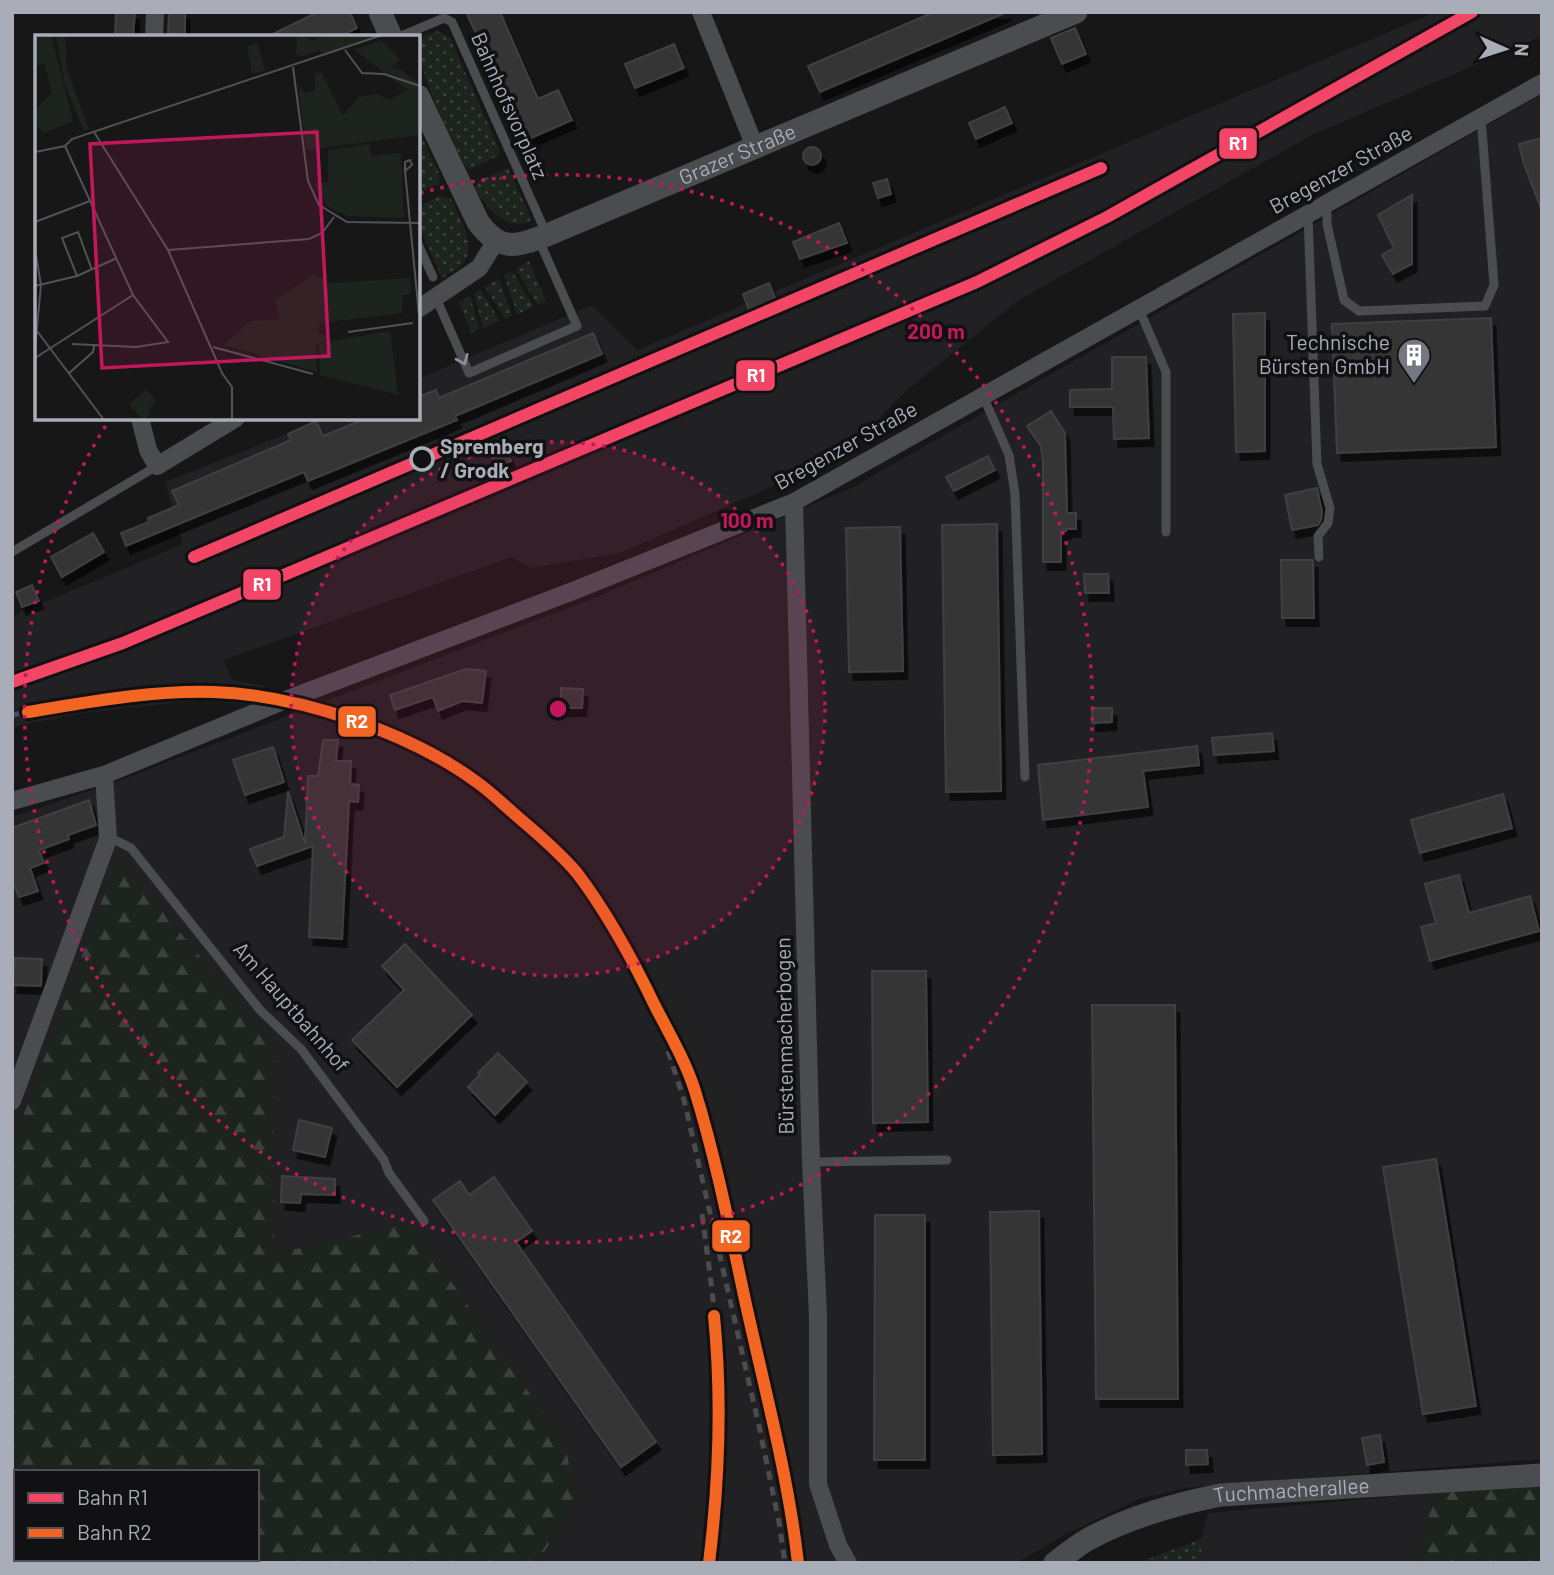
<svg xmlns="http://www.w3.org/2000/svg" width="1554" height="1575" font-family="Barlow,sans-serif">
<style>
.built{fill:#212123}
.grass{fill:url(#grass-dots)}
.forest{fill:url(#forest-firs)}
.building{fill:#353536;stroke:#3f4043;stroke-width:2;filter:url(#shadow)}
.lines{fill:none;stroke-linecap:round;stroke-linejoin:round}
.service{stroke:#4b4c50;stroke-width:9}
.minor{stroke:#4b4c50;stroke-width:18}
.tertiary{stroke:#4b4c50;stroke-width:23}
.rail{stroke:#4b4c4f;stroke-width:5;stroke-dasharray:9 7;stroke-linecap:butt}
.rail-1-casing{stroke:#111113;stroke-width:18}
.rail-2-casing{stroke:#111113;stroke-width:18}
.rail-1{stroke:#f34667;stroke-width:12}
.rail-2{stroke:#f26522;stroke-width:12}
.oneway{stroke:#8c9099}
.ring{fill:none;stroke:#c2185b;stroke-width:3.5;stroke-dasharray:3.5 7}
.stop-dot{fill:#111113;stroke:#a8adb8;stroke-width:3.5}
.labels{text-anchor:middle;stroke-width:7;stroke-linejoin:round;paint-order:stroke}
.street-label{font-size:21px;fill:#a8adb8;stroke:#111113}
.poi-label{font-size:21px;fill:#a8adb8;stroke:#111113;text-anchor:end}
.stop-label{font-size:21px;font-weight:bold;fill:#a8adb8;stroke:#111113;text-anchor:start}
.inset-road{fill:none;stroke:#515357;stroke-width:2}
.view{fill:#c2185b;fill-opacity:0.15;stroke:#c2185b;stroke-width:3.5}
.inset-edge{fill:none;stroke:#a8adb8;stroke-width:3.5}
.centre{fill:#c2185b;stroke:#111113;stroke-width:3.5}
.ring-label{font-size:21px;text-anchor:middle;font-weight:bold;fill:#c2185b;stroke:#111113;stroke-width:7;stroke-linejoin:round;paint-order:stroke}
.line-badge{stroke:#111113;stroke-width:2.5}
.badge-label{font-size:19px;text-anchor:middle;font-weight:bold;fill:#fff}
</style>
<defs>
<pattern id="grass-dots" width="8" height="8" patternUnits="userSpaceOnUse" patternTransform="scale(1.75)"><rect width="8" height="8" fill="#1d241e"/><path d="M2 2h.1M6 6h.1" fill="none" stroke="#3b413d" stroke-width="1.8" stroke-linecap="round"/></pattern>
<pattern id="forest-firs" width="22" height="20" patternUnits="userSpaceOnUse" patternTransform="scale(1.75)"><rect width="22" height="20" fill="#1d241e"/><path d="M5 1l3.5 6h-7zM16 11l3.5 6h-7z" fill="#3b413d"/></pattern>
<filter id="shadow"><feDropShadow dx="4.5" dy="8" stdDeviation="0" flood-color="#0009"/></filter>
</defs>
<rect width="100%" height="100%" fill="#171717"/>
<path class="built" d="M1436,12H1542V36L1312,135L1019,300L907,390L862,436L808,471L620,553L531,568L512,557L224,660L232,680L265,686L248,705L204,700L144,706L84,713L12,727V616L183,544L165,482L327,418H418V379L592,305L637,350Z
M1542,94V1459L1185,1488L1139,1499L1064,1535L1016,1563H537L576,1502L274,1254L273,1045L118,858L12,1146V817L110,784L594,598L853,487Z
M1434,1493L1418,1563H1202L1201,1539L1208,1513Z"/>
<path class="grass" d="M437,31L450,38L499,149V155L472,169L465,167C450,132 418,77 418,39Z
M418,128L440,176L438,184L418,193Z
M508,168L532,220C507,234 487,207 474,189L478,181Z
M440,196L451,199C459,218 479,247 461,266C455,271 448,274 442,278L418,224V207Z
M529,261L546,301L538,305L516,269Z
M512,271L534,307L517,314L504,275Z
M499,278L512,315L505,319L485,287Z
M480,289L500,321L483,328L474,293Z
M470,296L479,329L471,333L459,302Z
M1201,1539L1202,1563H1138Z"/>
<path class="forest" d="M118,857L273,1045L274,1254L410,1223L565,1444L576,1502L537,1563H238V1559H257V1472H16V1491H12V1146Z
M1542,1485V1563H1418L1434,1493Z
M12,1508H16V1559H103L104,1563H12Z"/>
<path class="building" d="M116,12H135L133,37H115Z
M169,12H185V37H168Z
M318,12H350L357,28L339,37H267Z
M466,12H500L538,99L558,90L572,120L520,143L507,113L512,111Z
M934,12H1007L820,92L808,66Z
M1075,28L1086,54L1062,64L1051,38Z
M674,44L684,68L635,88L625,64Z
M1005,107L1012,123L976,139L969,123Z
M1542,138V208H1541L1524,164L1519,144Z
M803 156a9 9 0 1 1 18 0a9 9 0 1 1-18 0Z
M887,179L891,194L878,198L873,183Z
M1412,195V264L1393,274L1382,255L1394,248L1378,215Z
M839,223L847,243L800,259L793,242Z
M769,283L775,298L749,310L743,294Z
M1265,313V451L1236,452L1233,314Z
M1491,318L1496,447L1337,453L1332,324Z
M593,333L602,354L455,416L457,420L308,481L304,472L126,546L121,533L149,522L148,518L179,505L172,491L291,440L288,434L316,421L323,436L367,418H418V397L436,390L439,398Z
M1112,357H1146L1149,438L1114,439L1113,407H1070V390L1112,389Z
M1051,411L1065,433L1067,513H1076V529H1066V531H1061V562H1043V462L1041,447L1027,426Z
M504,443L511,461L496,467L489,449Z
M988,456L995,470L954,491L946,477Z
M1317,488L1322,512L1321,520L1318,525L1292,530L1285,495Z
M997,524L1001,791L946,792L942,525Z
M900,527L903,671L849,672L846,528Z
M93,533L104,552L62,577L51,557Z
M1281,560H1313L1314,618H1282Z
M1084,574H1108L1109,593H1085Z
M32,585L39,601L22,607L16,592Z
M466,669L486,671L482,703L462,701L438,711L433,697L395,710L390,695Z
M561,688L583,689L582,708H561Z
M1092,708H1112V722L1092,723Z
M1272,733L1274,751L1214,755L1212,738Z
M323,740H338L336,761H351L350,784L359,785L358,802L349,801L342,939L309,937L313,846L257,866L250,849L284,837L288,791L305,844L308,776H318Z
M1197,746L1199,765L1143,771L1148,807L1043,820L1038,765Z
M273,747L284,782L245,795L233,760Z
M1503,794L1512,828L1420,853L1411,820Z
M89,800L96,825L68,835L69,839L39,850L44,863L30,868L38,891L19,897L12,879V828Z
M1459,875L1469,913L1530,896L1539,931L1430,961L1421,927L1436,923L1425,884Z
M405,944L472,1015L397,1087L352,1040L404,990L382,966Z
M15,958L42,959L41,986L13,985Z
M872,971H926L928,1122L873,1123Z
M1092,1005H1175L1178,1399H1096Z
M498,1053L527,1082L495,1115L468,1087L480,1075L478,1073Z
M299,1120L332,1128L325,1157L293,1150Z
M1436,1159L1476,1406L1423,1414L1383,1167Z
M282,1176L335,1179V1195L301,1194L300,1203L281,1202Z
M494,1177L532,1231L516,1242L656,1442L621,1467L433,1200L460,1181L469,1195Z
M1039,1211L1042,1454L993,1455L990,1212Z
M875,1215H925V1460H874Z
M1380,1435L1384,1462L1367,1465L1362,1438Z
M1186,1450H1207L1208,1464L1186,1465Z"/>
<g class="lines">
<path class="service" d="M399,37L444,18L452,22L546,233
M1327,204V224L1344,300L1359,311L1485,306L1494,285L1481,117
M1308,214L1317,464L1330,508L1328,523L1318,536L1319,557
M418,244L433,277
M436,298L469,373L577,326L538,238
M1139,309L1166,372V532
M983,396L1009,455L1015,494L1025,777
M12,552L157,466
M108,839L117,841L131,848L260,1010L301,1049L384,1160L389,1173L424,1221
M811,1162L947,1160"/>
<path class="minor" d="M701,12L755,147
M154,37L155,12
M418,309L479,268L496,241
M140,418L148,450L157,466L236,418
M794,502L811,1162L818,1316V1484L838,1545L848,1563
M12,801L104,775L283,701L573,591L794,502L1542,83
M12,1101L108,839L104,775"/>
<g class="tertiary">
<path d="M380,12L391,37"/>
<path id="s1" d="M418,96L478,222C500,252 515,247 547,235L1076,12"/>
<path id="s2" d="M1055,1563C1066,1555 1076,1546 1087,1540C1128,1517 1175,1504 1221,1495L1542,1475"/>
</g>
<path class="rail" d="M12,715L89,701L164,694L213,692L258,696L319,710L387,733L426,751L477,782L535,832L576,872L626,947L695,1088L728,1222L773,1426L795,1529L798,1563
M668,1051L684,1100L759,1426L779,1522L785,1563
M702,1214C707,1253 713,1292 716,1332C721,1408 718,1487 709,1563"/>
<defs>
<path id="rail-1" d="M194,557L1101,168
M12,682L123,643L977,282L1107,217L1472,12"/>
<path id="rail-2" d="M28,712C89,702 152,690 214,692C299,695 409,732 478,783C492,793 505,806 519,818C538,834 560,853 577,873C608,914 633,960 655,1006C669,1033 686,1062 695,1091C716,1159 730,1230 745,1300C764,1387 788,1474 798,1563
M709,1563C719,1482 722,1397 714,1316"/>
</defs>
<use href="#rail-1" class="rail-1-casing"/>
<use href="#rail-2" class="rail-2-casing"/>
<use href="#rail-1" class="rail-1"/>
<use href="#rail-2" class="rail-2"/>
</g>
<defs><path id="oneway-chevron" d="M-2-3.5L2.5 0L-2 3.5" fill="none" stroke-width="1.6" stroke-linecap="round" stroke-linejoin="round" transform="scale(1.75)"/></defs>
<use class="oneway" href="#oneway-chevron" transform="translate(463 360) rotate(66)"/>
<circle cx="558" cy="709" r="267" fill="#c2185b" fill-opacity=".12"/>
<g class="ring">
<circle cx="558" cy="709" r="267"/>
<path d="M420 193A534 534 0 1 1 108 422"/>
</g>
<defs>
<symbol id="building-pin" viewBox="-11 -11 22 30"><path d="M0 17L-7.5 6A9.5 9.5 0 1 1 7.5 6Z" fill="#757880" stroke="#111113"/><path d="M-4-6H4V6H1V3H-1V6H-4ZM-2.5-4.3h1.7v1.8h-1.7ZM.8-4.3h1.7v1.8H.8ZM-2.5-1h1.7V.8h-1.7ZM.8-1h1.7V.8H.8Z" fill="#fff"/></symbol>
</defs>
<g fill-rule="evenodd">
<use href="#building-pin" x="1395" y="336" width="38" height="52"/>
</g>
<circle class="stop-dot" cx="422" cy="459" r="11"/>
<g class="labels">
<g class="street-label">
<text transform="translate(509 106) rotate(66)" y="7">Bahnhofsvorplatz</text>
<text dy="7" stroke="none"><textPath href="#s1" startOffset="425">Grazer Straße</textPath></text>
<text transform="translate(1341 170) rotate(-29)" y="7">Bregenzer Straße</text>
<text transform="translate(846 446) rotate(-29)" y="7">Bregenzer Straße</text>
<text transform="translate(291 1007) rotate(49)" y="7">Am Hauptbahnhof</text>
<text transform="translate(785 1036) rotate(-91)" y="7">Bürstenmacherbogen</text>
<text dy="7" stroke="none"><textPath href="#s2" startOffset="252">Tuchmacherallee</textPath></text>
</g>
<g class="poi-label">
<text x="1390" y="350">Technische<tspan x="1390" dy="24">Bürsten GmbH</tspan></text>
</g>
<g class="stop-label">
<text x="440" y="454">Spremberg<tspan x="440" dy="24">/ Grodk</tspan></text>
</g>
</g>
<g transform="translate(35 35)">
<rect width="385" height="385" fill="#171717"/>
<path d="M347,6L365,24L357,32L331,24L319,14ZM222,8L230,35L217,39L212,12ZM334,109L336,121L366,118L369,183L313,181L293,172L286,162L279,148L293,147V115Z" fill="#1d241e"/>
<path d="M0,0H16L38,86L9,98L0,89V74L17,58L9,28L0,32ZM21,0H30L32,34L54,94L49,96L30,50ZM262,0L278,5L295,0H340L290,19L284,15L270,21L261,20ZM331,24L366,35L385,49V100L271,115L263,50L269,58L280,56V39L286,37L308,81L324,62L342,59L355,65L373,55ZM279,239L295,248L375,243L376,259L368,260L367,278L285,288L283,298L297,302L281,310L282,337L189,310L215,286L245,284L240,265ZM355,296L363,360L285,340L284,308Z" fill="#1d241e"/>
<path d="M112,354L121,366L114,374L117,378L108,385L94,369Z" fill="#1d241e"/>
<path class="inset-road" d="M310,15L327,38L349,39L385,51M258,32L273,146L284,170L312,187L385,188M59,97L133,215L187,338L197,352V385M30,111L98,260L133,307L101,312L37,309M0,117L30,111L37,104L347,0M370,136L377,130L375,125L370,127V136L384,280M0,187L55,166M0,214L6,250L0,313M133,215L274,204L287,198L299,182M42,241L27,203L43,197L57,235M0,251L42,241L82,223M2,296L69,385M313,297L378,288M178,312L278,339M0,323L98,260M33,339L58,317L59,311"/>
<path class="view" d="M282,97L294,321L67,333L55,109Z"/>
<rect width="385" height="385" class="inset-edge"/>
</g>
<circle cx="558" cy="709" r="10" class="centre"/>
<g class="ring-label">
<text x="936" y="339">200 m</text>
<text x="747" y="528">100 m</text>
</g>
<g class="line-badge">
<rect x="1218" y="127" width="40" height="33" rx="7" fill="#f34667"/>
<rect x="735" y="359" width="41" height="33" rx="7" fill="#f34667"/>
<rect x="242" y="568" width="40" height="33" rx="7" fill="#f34667"/>
<rect x="337" y="705" width="40" height="33" rx="7" fill="#f26522"/>
<rect x="711" y="1219" width="40" height="34" rx="7" fill="#f26522"/>
</g>
<g class="badge-label">
<text x="1238" y="150">R1</text>
<text x="756" y="382">R1</text>
<text x="262" y="591">R1</text>
<text x="357" y="728">R2</text>
<text x="731" y="1243">R2</text>
</g>
<rect width="1554" height="1575" fill="none" stroke="#a8adb8" stroke-width="28"/>
<rect x="14" y="1470" width="245" height="91" fill="#111113" stroke="#4d4f55" stroke-width="2"/>
<rect x="28" y="1493" width="35" height="10" fill="#f34667" stroke="#4d4f55" stroke-width="2"/>
<text x="77" y="1505" font-size="21" fill="#a8adb8">Bahn R1</text>
<rect x="28" y="1528" width="35" height="10" fill="#f26522" stroke="#4d4f55" stroke-width="2"/>
<text x="77" y="1540" font-size="21" fill="#a8adb8">Bahn R2</text>
<g transform="translate(1505 49) rotate(93)" stroke="#111113" stroke-width="5" paint-order="stroke">
<path d="M0-5L12 26L0 18L-12 26Z" fill="#a8adb8"/>
<text y="-10" font-size="19" font-weight="bold" text-anchor="middle" fill="#a8adb8">N</text>
</g>
</svg>
